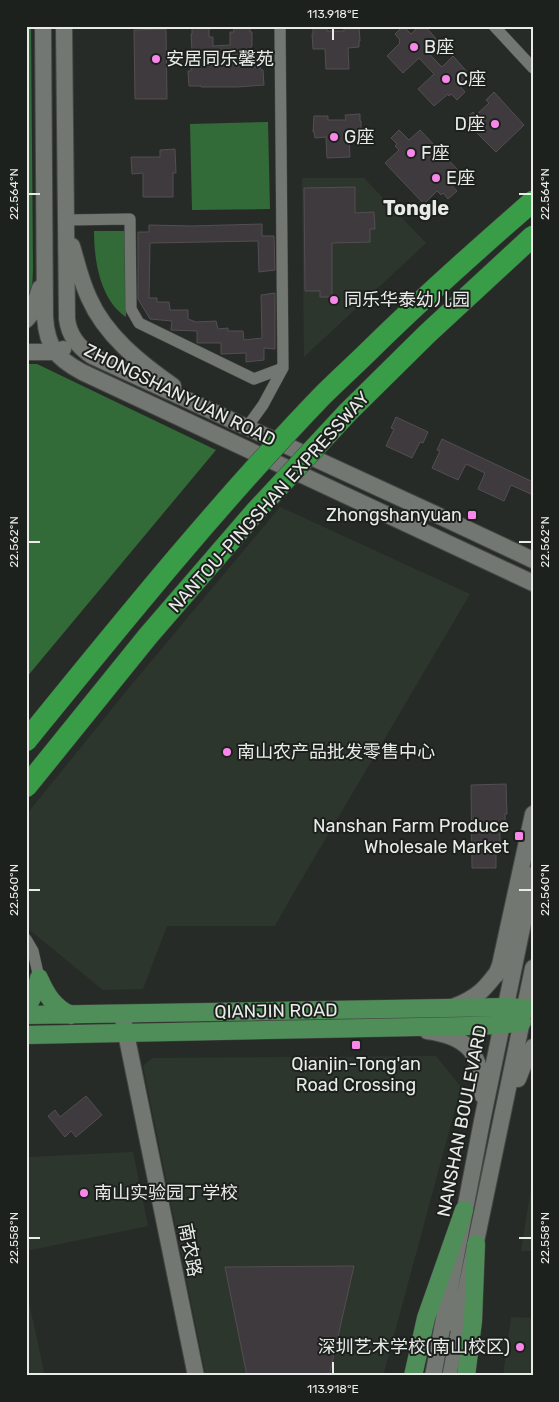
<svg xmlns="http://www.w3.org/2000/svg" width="559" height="1402" font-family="Rubik,'Noto Sans SC',sans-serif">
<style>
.built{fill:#2d362d}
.forest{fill:#326b38}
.building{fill:#3f3a3e;stroke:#534e52}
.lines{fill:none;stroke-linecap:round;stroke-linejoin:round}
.street-casing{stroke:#444744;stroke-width:12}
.secondary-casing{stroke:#444744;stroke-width:18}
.primary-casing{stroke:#444744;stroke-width:19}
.street{stroke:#727772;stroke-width:11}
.secondary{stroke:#727772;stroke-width:16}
.primary{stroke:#4f8e58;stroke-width:18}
.secondary-bridge-casing{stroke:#444744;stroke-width:18;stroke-linecap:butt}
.highway-bridge-casing{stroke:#444744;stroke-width:22;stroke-linecap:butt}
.secondary-bridge{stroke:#727772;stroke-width:16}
.highway-bridge{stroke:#389d46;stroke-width:21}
.ticks{fill:none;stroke:#e9ebe9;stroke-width:2}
.poi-dot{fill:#f987e9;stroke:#1d211d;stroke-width:2}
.labels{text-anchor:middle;stroke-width:4;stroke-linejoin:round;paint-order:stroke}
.poi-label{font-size:18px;fill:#e9ebe9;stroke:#1d211d;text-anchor:start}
.street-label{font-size:18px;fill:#e9ebe9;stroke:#1d211d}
.quarter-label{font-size:20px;font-weight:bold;fill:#e9ebe9;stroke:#1d211d}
.neatline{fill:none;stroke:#e9ebe9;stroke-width:2}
.ticks-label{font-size:12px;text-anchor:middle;fill:#e9ebe9}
</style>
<rect width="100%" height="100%" fill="#272b27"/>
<path class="built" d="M302,178H364L426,243L304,357Z
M280,507L470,594L293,894L275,926H167L143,989L103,990L26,927V815L128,689Z
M436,1056L461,1087L383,1376H206L143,1066L152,1058Z
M133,1152L148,1226L26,1251V1159L28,1157Z
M533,1176V1251H521Z
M26,1289L45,1376H26Z
M511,1317L533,1318V1376H503Z"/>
<path class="forest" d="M26,26H31L33,269L32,292L26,307Z
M268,122L270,209L192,210L190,124Z
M94,231H126V317C100,300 94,260 94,231Z
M26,364H37L216,450L26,678Z"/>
<path class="building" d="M192,26H205V28H209V37H213V46L230,45V32H234L233,26H250V32H252V46H251V63H253V67H260L261,70H263L264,85L237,87H201V86H189L188,71H191V68H193L191,34H192Z
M344,26H359L360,41H359V47L348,48L349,69H326L325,49H313L312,34H313V27H327V31H344Z
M403,26L411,34L419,26H425L438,41L427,51L434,59L442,67L453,56L469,74L458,84L465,92L457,100L451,94L449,96L448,94L434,106L418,89L434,74L419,58L403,73L387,56L400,43L399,42L400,40L395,34Z
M166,29L167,99H135L134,30Z
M494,92L524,125L496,152L464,120L473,112L476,115L489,103L486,100Z
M360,114V121H361V136L349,137L350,157L327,158L326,137L315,138L314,132H313L314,116H328V120H346L345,115Z
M399,130L409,140L420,130L459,171L448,181L457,191L448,199L443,193L441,195L437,191L424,204L385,163L399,150L395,146L397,144L391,138Z
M175,149L176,173H173V197H143V173L132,174L131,157H160V150Z
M355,187V213L374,212L375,229H370V242L332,243V297H320V291H305L304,188Z
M262,224V236H274L275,270L259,272L258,241L150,243L149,298H157V302H169L170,310H188V319L196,322L216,321L218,329L228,328V331H243L244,340L262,338L261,295L275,293V349L264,348V360L246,362V353L221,354V343H197V331L171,330L172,321L150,319L138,299V232H149V225L191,226Z
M396,417L428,432L423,443L420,442L412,458L386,446L394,429L391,428Z
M442,439L533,482V495L511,485L504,501L478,489L485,473L466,464L458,480L432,468L440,451L437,450Z
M506,784L507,814H505V831H500V848H496V868H472L471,785Z
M86,1096L102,1115L76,1137L71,1131L65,1137L48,1116L55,1110L60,1117Z
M354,1266L329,1376H247L225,1267Z"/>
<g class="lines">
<defs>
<path id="street" d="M494,26L533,68
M66,220L130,219L131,309L139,323L254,379L283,368
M247,427L263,405L283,368L280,26
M26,939L33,951L39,978"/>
<path id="secondary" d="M43,26L45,317C47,347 56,358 82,372L533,583
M64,26L67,319C69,335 78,347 92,356L435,514L533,560
M72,246C77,263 81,281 89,298C105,335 140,363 173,386
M26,320L32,313L40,288
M26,352H56L63,349
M496,975L500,965L533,814
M453,1007C479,997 486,988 502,966
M122,1014L196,1376
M427,1031C471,1037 480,1054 483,1096
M518,1079L525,1061L533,1047
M442,1329L482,1121L533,875
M448,1376L533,968"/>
<path id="primary" d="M39,978C46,994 54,1008 71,1015
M26,1007C33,998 37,990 39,978
M26,1015L505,1007L525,1008
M26,1035L469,1026L501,1025L522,1022
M413,1376L426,1318L464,1210
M466,1376L473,1321L476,1244"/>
</defs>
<use href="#street" class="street-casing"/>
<use href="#secondary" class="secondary-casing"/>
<use href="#primary" class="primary-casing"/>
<use href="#street" class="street"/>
<use href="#secondary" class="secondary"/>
<use href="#primary" class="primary"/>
<defs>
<path id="secondary-bridge" d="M433,1376L442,1329"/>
<path id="highway-bridge" d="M26,741C122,623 217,505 322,396C339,379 357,363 374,346C425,296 479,248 533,201
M26,787L148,636L255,512L348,412L427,334L533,236"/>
</defs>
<use href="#secondary-bridge" class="secondary-bridge-casing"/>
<use href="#highway-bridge" class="highway-bridge-casing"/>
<use href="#secondary-bridge" class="secondary-bridge"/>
<use href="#highway-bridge" class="highway-bridge"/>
</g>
<path class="ticks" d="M333,28V40M28,194H40M519,194H532M28,542H40M519,542H532M28,890H40M519,890H532M28,1238H40M519,1238H532M333,1362V1374"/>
<g class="poi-dot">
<circle cx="414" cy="47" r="5"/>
<circle cx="156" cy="59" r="5"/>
<circle cx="446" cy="79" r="5"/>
<circle cx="495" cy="124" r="5"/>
<circle cx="334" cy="137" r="5"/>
<circle cx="411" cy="153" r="5"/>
<circle cx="436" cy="178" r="5"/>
<circle cx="334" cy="300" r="5"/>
<rect x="467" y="510" width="10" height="10" rx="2.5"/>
<circle cx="227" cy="752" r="5"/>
<rect x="514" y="831" width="10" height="10" rx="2.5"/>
<rect x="351" y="1040" width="10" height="10" rx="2.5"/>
<circle cx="84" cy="1193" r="5"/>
<circle cx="520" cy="1347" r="5"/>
</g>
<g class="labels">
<g class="poi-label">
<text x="424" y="53">B座</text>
<text x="166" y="65">安居同乐馨苑</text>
<text x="456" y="85">C座</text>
<text x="485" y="130" text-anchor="end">D座</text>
<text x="344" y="143">G座</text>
<text x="421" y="159">F座</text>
<text x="446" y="184">E座</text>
<text x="344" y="306">同乐华泰幼儿园</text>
<text x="462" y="521" text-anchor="end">Zhongshanyuan</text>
<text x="237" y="758">南山农产品批发零售中心</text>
<text x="509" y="832" text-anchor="end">Nanshan Farm Produce<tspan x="509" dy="21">Wholesale Market</tspan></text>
<text x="356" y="1070" text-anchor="middle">Qianjin-Tong'an<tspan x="356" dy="21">Road Crossing</tspan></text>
<text x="94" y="1199">南山实验园丁学校</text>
<text x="510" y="1353" text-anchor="end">深圳艺术学校(南山校区)</text>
</g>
<g class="street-label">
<text transform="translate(180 395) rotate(26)" y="6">ZHONGSHANYUAN ROAD</text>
<text transform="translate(269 502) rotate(-48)" y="6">NANTOU-PINGSHAN EXPRESSWAY</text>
<text transform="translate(276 1011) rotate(-1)" y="6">QIANJIN ROAD</text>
<text transform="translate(462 1121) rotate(-79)" y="6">NANSHAN BOULEVARD</text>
<text transform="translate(190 1250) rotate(79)" y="6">南农路</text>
</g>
<g class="quarter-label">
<text x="416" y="215">Tongle</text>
</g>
</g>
<rect width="559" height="1402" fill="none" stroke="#1d211d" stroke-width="55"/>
<rect x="28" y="28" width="504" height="1346" class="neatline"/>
<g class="ticks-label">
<text x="333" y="18">113.918°E</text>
<text transform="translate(14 194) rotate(-90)" y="4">22.564°N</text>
<text transform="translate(545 194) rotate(-90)" y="4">22.564°N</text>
<text transform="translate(14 542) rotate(-90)" y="4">22.562°N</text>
<text transform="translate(545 542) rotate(-90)" y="4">22.562°N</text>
<text transform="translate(14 890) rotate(-90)" y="4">22.560°N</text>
<text transform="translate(545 890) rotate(-90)" y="4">22.560°N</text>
<text transform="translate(14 1238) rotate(-90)" y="4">22.558°N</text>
<text transform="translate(545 1238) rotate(-90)" y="4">22.558°N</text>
<text x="333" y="1393">113.918°E</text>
</g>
</svg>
